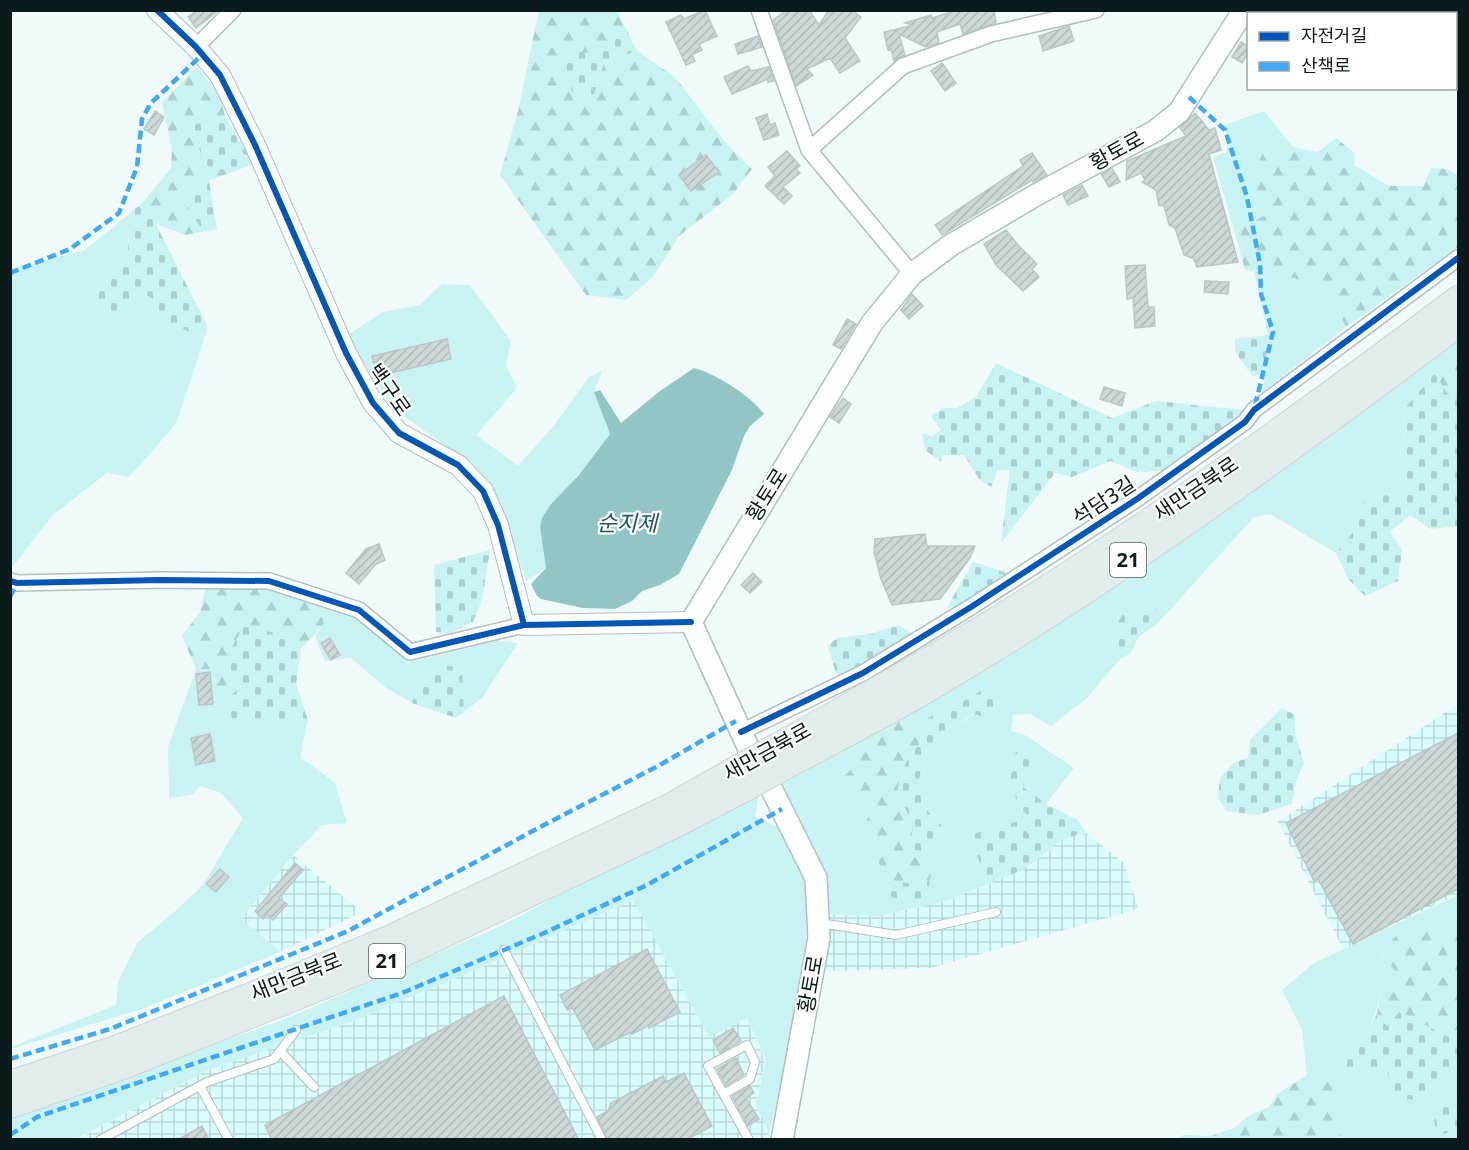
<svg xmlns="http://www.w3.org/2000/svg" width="1469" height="1150" font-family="'Noto Sans','Noto Sans KR',sans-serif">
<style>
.industrial{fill:url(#industrial-grid)}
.green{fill:#c9f2f2}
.forest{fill:url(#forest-firs)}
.cemetery{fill:url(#cemetery-stones)}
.water{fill:#92c6c6}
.building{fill:url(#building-hatch);stroke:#bbc7c7;stroke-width:1.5}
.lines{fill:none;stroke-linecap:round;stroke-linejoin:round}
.service-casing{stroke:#b2bebe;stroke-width:10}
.minor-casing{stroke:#b2bebe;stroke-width:18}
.tertiary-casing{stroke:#b2bebe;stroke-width:22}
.secondary-casing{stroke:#b2bebe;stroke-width:24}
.trunk-casing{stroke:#ced4d4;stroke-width:28}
.service{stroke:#fdfefe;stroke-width:8}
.minor{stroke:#fdfefe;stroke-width:15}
.tertiary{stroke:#fdfefe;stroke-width:20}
.secondary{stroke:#fdfefe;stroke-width:21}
.trunk{stroke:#e1ecec;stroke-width:26}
.trunk-bridge-casing{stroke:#ced4d4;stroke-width:28;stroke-linecap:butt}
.trunk-bridge{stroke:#e1ecec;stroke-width:26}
.quiet{stroke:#3fa9f5;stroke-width:4.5;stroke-dasharray:9 4.5;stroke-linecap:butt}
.cycleway-casing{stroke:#fff;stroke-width:10}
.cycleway{stroke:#0057b8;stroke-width:6}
.labels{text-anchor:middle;stroke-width:4.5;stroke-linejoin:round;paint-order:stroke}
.shield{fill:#fff;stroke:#545f5f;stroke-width:1.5}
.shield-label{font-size:20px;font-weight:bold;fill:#0a1b1b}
.street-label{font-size:21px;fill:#0a1b1b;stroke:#fff}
.water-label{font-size:22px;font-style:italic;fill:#1c5858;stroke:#fff}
</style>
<defs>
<pattern id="industrial-grid" width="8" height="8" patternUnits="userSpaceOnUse" patternTransform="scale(1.5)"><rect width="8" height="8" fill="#d9fcfc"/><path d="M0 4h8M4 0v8" fill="none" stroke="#b9d7d7"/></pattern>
<pattern id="forest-firs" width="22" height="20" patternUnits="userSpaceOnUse" patternTransform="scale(1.5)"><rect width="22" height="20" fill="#c9f2f2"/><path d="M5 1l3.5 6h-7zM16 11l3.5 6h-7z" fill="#abcfcf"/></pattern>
<pattern id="cemetery-stones" width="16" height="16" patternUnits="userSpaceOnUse" patternTransform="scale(1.5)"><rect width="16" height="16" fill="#c9f2f2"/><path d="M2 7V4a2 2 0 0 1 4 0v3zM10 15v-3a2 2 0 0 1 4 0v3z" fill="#abcfcf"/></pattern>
<pattern id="building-hatch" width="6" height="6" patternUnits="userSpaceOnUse" patternTransform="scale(1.5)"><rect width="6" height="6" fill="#ccd8d8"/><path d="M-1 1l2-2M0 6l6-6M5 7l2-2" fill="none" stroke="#aeb9b9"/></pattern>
</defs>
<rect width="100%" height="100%" fill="#f1fafa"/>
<path class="industrial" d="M1458,704V894L1343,949L1278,822Z
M1086,833L1125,864L1138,909L931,968L824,971L826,914L878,916L945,901L1023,870L1063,839Z
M293,855L362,912L280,952L241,918Z
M633,900L709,1037L747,1018L765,1060L756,1104L769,1133V1139L76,1140L206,1071L356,1020L498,960Z"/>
<path class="green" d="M1264,111L1293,147L1264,151L1252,174L1264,216L1234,230L1213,157L1227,152L1225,125Z
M129,214L128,253L92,298L143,293L158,302L193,333L208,327L176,424L129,477L107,473L53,515L13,566L11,565V269L85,250Z
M1254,271L1286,276L1327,287L1346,327L1263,391L1268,335Z
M442,284L470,285L511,341L506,365L517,388L476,435L518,466L552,428L589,377L602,371L594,392L610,434L577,476L551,504L540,527L546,568L526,581L503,513L474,466L394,409L346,336L383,312L420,305Z
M1458,340V354L1435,373L1404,409L1402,490L1354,505V531L1336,553L1270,514L1254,517L1157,624L1154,607L1120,638L1112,649L1121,658L1085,700L1051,726L1030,714L1013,715L1011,731L1025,735L1074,768L1046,804L1022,787L1035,766L1018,751L1010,761L1016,769L1021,808L1034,823L1028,835H969L988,884L945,901L878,916L826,914L778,783L857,741L858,762L841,779L843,788L874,808L865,823L872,842L874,854L888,880L884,894L928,896L934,852L944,828L927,810L917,788L924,759L944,731L1000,700L987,686L964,701L928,718L920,744L907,715L1302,455Z
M319,604L361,621L409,662L497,641L518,643L482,698L464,712L462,667L437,666L432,675L415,687L412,703L385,687L351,658L325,661L315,636L324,624Z
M196,669H212L215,707L225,699L232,718L308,720L300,757L335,783L347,823L322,825L293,855L241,918L280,952L145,1008L11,1049V1047L116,1005L118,982L138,942L173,913L202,886L243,818L221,793L200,786L192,795L169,798L168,747Z
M759,793L755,817L782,829L798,858L807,892L806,947L793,1039L769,1133L756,1104L766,1060L747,1018L709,1037L633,900L498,960L356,1020L206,1071L76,1139H11L10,1115L283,1020L503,925L625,860Z
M1458,895V916L1439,932H1400L1380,953L1394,970V979L1381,987C1378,1008 1373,1024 1361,1042C1351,1057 1349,1049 1345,1070L1386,1067L1444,1075L1458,1069V1139H1345L1338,1133V1086L1307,1075L1302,1030L1282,990L1314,963Z"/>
<path class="forest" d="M539,10L617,11L626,29L590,54L573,51L593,98L604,62L637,51L675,77L724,141L752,169L733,194L679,236L653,277L626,300L586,295L500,175L518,111Z
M197,67L220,96L225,116L193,126L201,155V164L233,172L195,185L183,202L204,232L185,235L156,224L144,201L171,168L172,149L162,102Z
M1336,138L1355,153L1354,165L1389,186H1423L1431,168L1446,169L1458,175V247L1346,327L1327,287L1286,276L1245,270L1234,230L1264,216L1252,174L1264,151L1293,147L1318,152Z
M1458,354V399L1446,393L1435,373Z
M206,586H260L319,604L324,624L301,649L297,638L215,708L212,669H196L182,636L200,612Z
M907,715L920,744L909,756L904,809L915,825L908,850L934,852L930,880L912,884L888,880L874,854L872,842L865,823L873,808L843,788L841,779L858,762L857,741Z
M1458,916V1033L1449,1037L1399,1012L1387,1027L1377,1014L1381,987L1394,979V970L1380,952L1400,932H1439Z
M1307,1075L1338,1086V1133L1345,1139H1178L1184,1135L1210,1136L1234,1128L1250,1115L1269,1107L1277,1094Z"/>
<path class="cemetery" d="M626,29L637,51L604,62L593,98H575L559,60L573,51L590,53Z
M225,116L253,164L233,172L201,164V155L193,125Z
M209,180L217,229L204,232L183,202L195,185Z
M144,201L208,327L193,333L157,319L158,302L143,293L119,316L92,298L128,253L129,214Z
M1268,335L1265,372L1253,377L1235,352V339Z
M996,363L1112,418L1156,401L1244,410L1236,423L1171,470L1137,472L1110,461L1072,477L1055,473L1001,543L1010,470H998L991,487L979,479L964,455H942L941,462L925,450L922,433L932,436L941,430L931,416L943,408H957L976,397Z
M1435,373L1446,392L1458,399V526L1431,529L1410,515L1390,532L1402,550L1398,581L1365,596L1348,579L1336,553L1354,531V505L1402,490L1404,409Z
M490,550L482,600L473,622L449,634L436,632L434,565Z
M973,562L1007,573L964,603L946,609Z
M1155,607L1157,624L1139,636L1131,653L1121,658L1112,649L1120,638L1116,627L1124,611L1143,616Z
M899,625L914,635L837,677L828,646L837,638L870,634Z
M244,626L297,638L301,649L296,684L308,720L232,718L225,699L242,686L222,664Z
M437,665L462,667L464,712L456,718L412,703L415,687L432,675Z
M988,686L1000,700L993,719L973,714L944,731L924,759L917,788L927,810L944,828L934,852L908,850L914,825L897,794L900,775L909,756L920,744L928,718L964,701Z
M1282,708L1295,715V734L1304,763L1297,778L1292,804L1258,815L1226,811L1218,797L1220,778L1233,763L1248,758L1250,740Z
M1018,750L1035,766L1023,787L1046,804L1078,820L1086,833L1063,839L1023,870L988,884L969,835L1019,821L1028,834L1034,824L1021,808L1006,778L1016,769L1010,761Z
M888,880L912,884L930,880L928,896C911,902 901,902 884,894Z
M1399,1012L1449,1037L1458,1033V1069L1444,1075L1422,1101L1394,1097L1386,1067L1345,1071L1348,1054L1360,1044L1377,1014L1387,1026Z
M1458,1102V1129L1437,1136L1432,1109Z"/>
<path class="water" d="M694,368C715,373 752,397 764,414L750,426L744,436L731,472L679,574L660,585L642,591L632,601L615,609L583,608L541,599L537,596L531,584L546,568L540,527L542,518L551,504L578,476L610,434L594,392L600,390L621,423L660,391Z"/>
<path class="building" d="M198,10H219L196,28L188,17Z
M705,10L717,36L699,44L702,50L692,55L695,61L686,65L666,22L681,15L684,19Z
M787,10H809L819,25L829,10H851L861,17L845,38L860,61L840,73L830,58L807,69L813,75L796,86L773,20Z
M957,10H994L996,23L963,34L960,24L937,32L939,43L926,47L899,34L905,55L894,61L891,49L888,50L884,32L914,25L905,23L931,15L932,18Z
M1069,26L1074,41L1043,51L1039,36Z
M758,36L762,47L738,54L735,44Z
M1241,42L1248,46V53L1242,63L1232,57Z
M942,63L956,83L945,91L931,71Z
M748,66L751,71L769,67L774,81L768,82V79L732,94L724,77Z
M155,111L164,117L154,135L144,129Z
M1195,113L1209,130L1215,128L1221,150L1209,154L1238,262L1197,267L1194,259L1184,255L1175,228L1169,225L1164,206L1159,205L1156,190L1142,182L1145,180L1141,173L1126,180L1127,161L1186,136L1180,128Z
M767,114L770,125L775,123L779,135L764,140L756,118Z
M787,151L800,166L796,169L800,173L783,187L792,196L784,204L765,186L775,176L768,167Z
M1032,153L1047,175L1033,182L1032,180L942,235L935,225L1023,166L1020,160Z
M706,155L719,172L691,191L679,175Z
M1112,168L1120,182L1109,187L1101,174Z
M1082,185L1088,196L1068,205L1063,195Z
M1006,230L1018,245L1037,264L1032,269L1039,277L1023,291L996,265L984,244Z
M1145,265L1148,307H1154L1155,326L1135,328L1133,298L1127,299L1125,266Z
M1205,281L1229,282L1228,294L1204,292Z
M912,294L923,306L909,319L901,310Z
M847,319L856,324L841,349L833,345Z
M447,339L451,359L377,376L372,356Z
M1104,387L1125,393L1122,406L1100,399Z
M843,398L851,404L839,423L830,417Z
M925,534L927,546H975L970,558L940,599L892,605L881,579L874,552L875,539Z
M379,544L385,560L376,564L359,584L346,573L366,549Z
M753,573L762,582L750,593L741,585Z
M330,638L340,655L331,660L321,643Z
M210,672L213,704L199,705L196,674Z
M1458,733V889L1353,944L1318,879L1314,881L1286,823Z
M210,734L215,761L196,765L191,738Z
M295,863L303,870L279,898L287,904L273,920L267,915L263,919L255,911Z
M220,869L229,877L216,892L206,884Z
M647,949L680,1012L649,1028L648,1026L632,1034L631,1032L595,1050L572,1007L567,1010L560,995Z
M504,996L579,1140H272L265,1125Z
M733,1028L741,1041L720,1053L713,1040Z
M736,1058L744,1075L726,1086L717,1069Z
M684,1073L712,1126L686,1140H608L597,1117L608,1111L611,1103L663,1076L666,1082Z
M750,1086L754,1093L746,1098L759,1119L748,1126L732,1096Z
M202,1126L209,1140H177Z"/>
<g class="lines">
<defs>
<path id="service" d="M820,923L896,935L996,912
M504,950L602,1140
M280,1051L314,1087
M200,1086L229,1140
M724,1094L750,1079L755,1062L747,1045L708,1066L749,1140
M100,1140L207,1082L274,1059L296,1030"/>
<path id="minor" d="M759,10L809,150L912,274
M196,47L233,10
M809,150L903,66L991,34L1096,10
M10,581L17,583L160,580L269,581L359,610L410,652L524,625
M741,732L863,673L971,607L1137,499L1245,422L1254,410L1458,258"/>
<path id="tertiary" d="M157,10L196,47L220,75L255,145L346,353L373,403L399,433L458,465L483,491L498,525L524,625L691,622"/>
<path id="secondary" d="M782,1140L819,938L816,878L772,790L748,747L691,622L872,323L912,274L951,245L1036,195L1155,131L1179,112L1244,10"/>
<path id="trunk" d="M769,751C864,698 959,645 1051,586C1191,497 1326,399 1458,299
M780,769C828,743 877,718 924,691C1110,582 1286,453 1458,324
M10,1084L118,1048L253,995L389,939L668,808L737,769
M10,1105L123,1066L400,955L676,824L749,786"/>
</defs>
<use href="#service" class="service-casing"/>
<use href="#minor" class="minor-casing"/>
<use href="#tertiary" class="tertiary-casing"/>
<use href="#secondary" class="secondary-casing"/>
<use href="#trunk" class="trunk-casing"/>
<use href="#service" class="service"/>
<use href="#minor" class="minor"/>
<use href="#tertiary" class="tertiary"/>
<use href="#secondary" class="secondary"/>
<use href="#trunk" class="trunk"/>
<defs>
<path id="trunk-bridge" d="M737,769L769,751
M749,786L780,769"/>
</defs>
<use href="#trunk-bridge" class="trunk-bridge-casing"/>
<use href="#trunk-bridge" class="trunk-bridge"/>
<path class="quiet" d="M1189,97L1225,130L1247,197L1260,264L1261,294L1273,332L1254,410
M10,273L70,249L119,213L137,167L142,119L151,103L203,54
M10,597L17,583
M10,1059L110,1029L348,931L542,826L658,766L736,721
M10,1135L37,1117L402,993L544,933L647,885L782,809"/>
<defs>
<path id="cycleway" d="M157,10L196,47L220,75L255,145L346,353L373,403L399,433L458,465L483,491L498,525L524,625L691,622
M10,581L17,583L160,580L269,581L359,610L410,652L524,625
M741,732L863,673L971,607L1137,499L1245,422L1254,410L1458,258"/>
</defs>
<use href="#cycleway" class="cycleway-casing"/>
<use href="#cycleway" class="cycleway"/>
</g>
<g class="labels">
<g class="shield">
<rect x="1110" y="543" width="36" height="34" rx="4.5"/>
<rect x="369" y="944" width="36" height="34" rx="4.5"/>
</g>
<g class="shield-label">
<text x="1128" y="567">21</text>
<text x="387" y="968">21</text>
</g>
<g class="street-label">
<text transform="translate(1117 151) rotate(-29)" y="7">황토로</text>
<text transform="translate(389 390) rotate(55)" y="7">백구로</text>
<text transform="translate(1196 489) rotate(-34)" y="7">새만금북로</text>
<text transform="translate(767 495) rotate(-58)" y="7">황토로</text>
<text transform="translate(1104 501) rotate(-33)" y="7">석담3길</text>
<text transform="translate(767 752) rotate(-29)" y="7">새만금북로</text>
<text transform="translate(296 977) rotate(-22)" y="7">새만금북로</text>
<text transform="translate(811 984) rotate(-80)" y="7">황토로</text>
</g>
<g class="water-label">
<text x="627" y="531">순지제</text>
</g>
</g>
<rect width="1469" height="1150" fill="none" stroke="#0a1b1b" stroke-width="24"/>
<rect x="1247" y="12" width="210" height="78" fill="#ffffff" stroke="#9da4a4" stroke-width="1.5"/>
<rect x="1259" y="32" width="30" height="9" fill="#0057b8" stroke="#9da4a4" stroke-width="1.5"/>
<text x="1301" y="42" font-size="18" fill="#0a1b1b">자전거길</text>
<rect x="1259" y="62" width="30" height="9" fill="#3fa9f5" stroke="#9da4a4" stroke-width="1.5"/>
<text x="1301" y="72" font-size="18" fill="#0a1b1b">산책로</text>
</svg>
